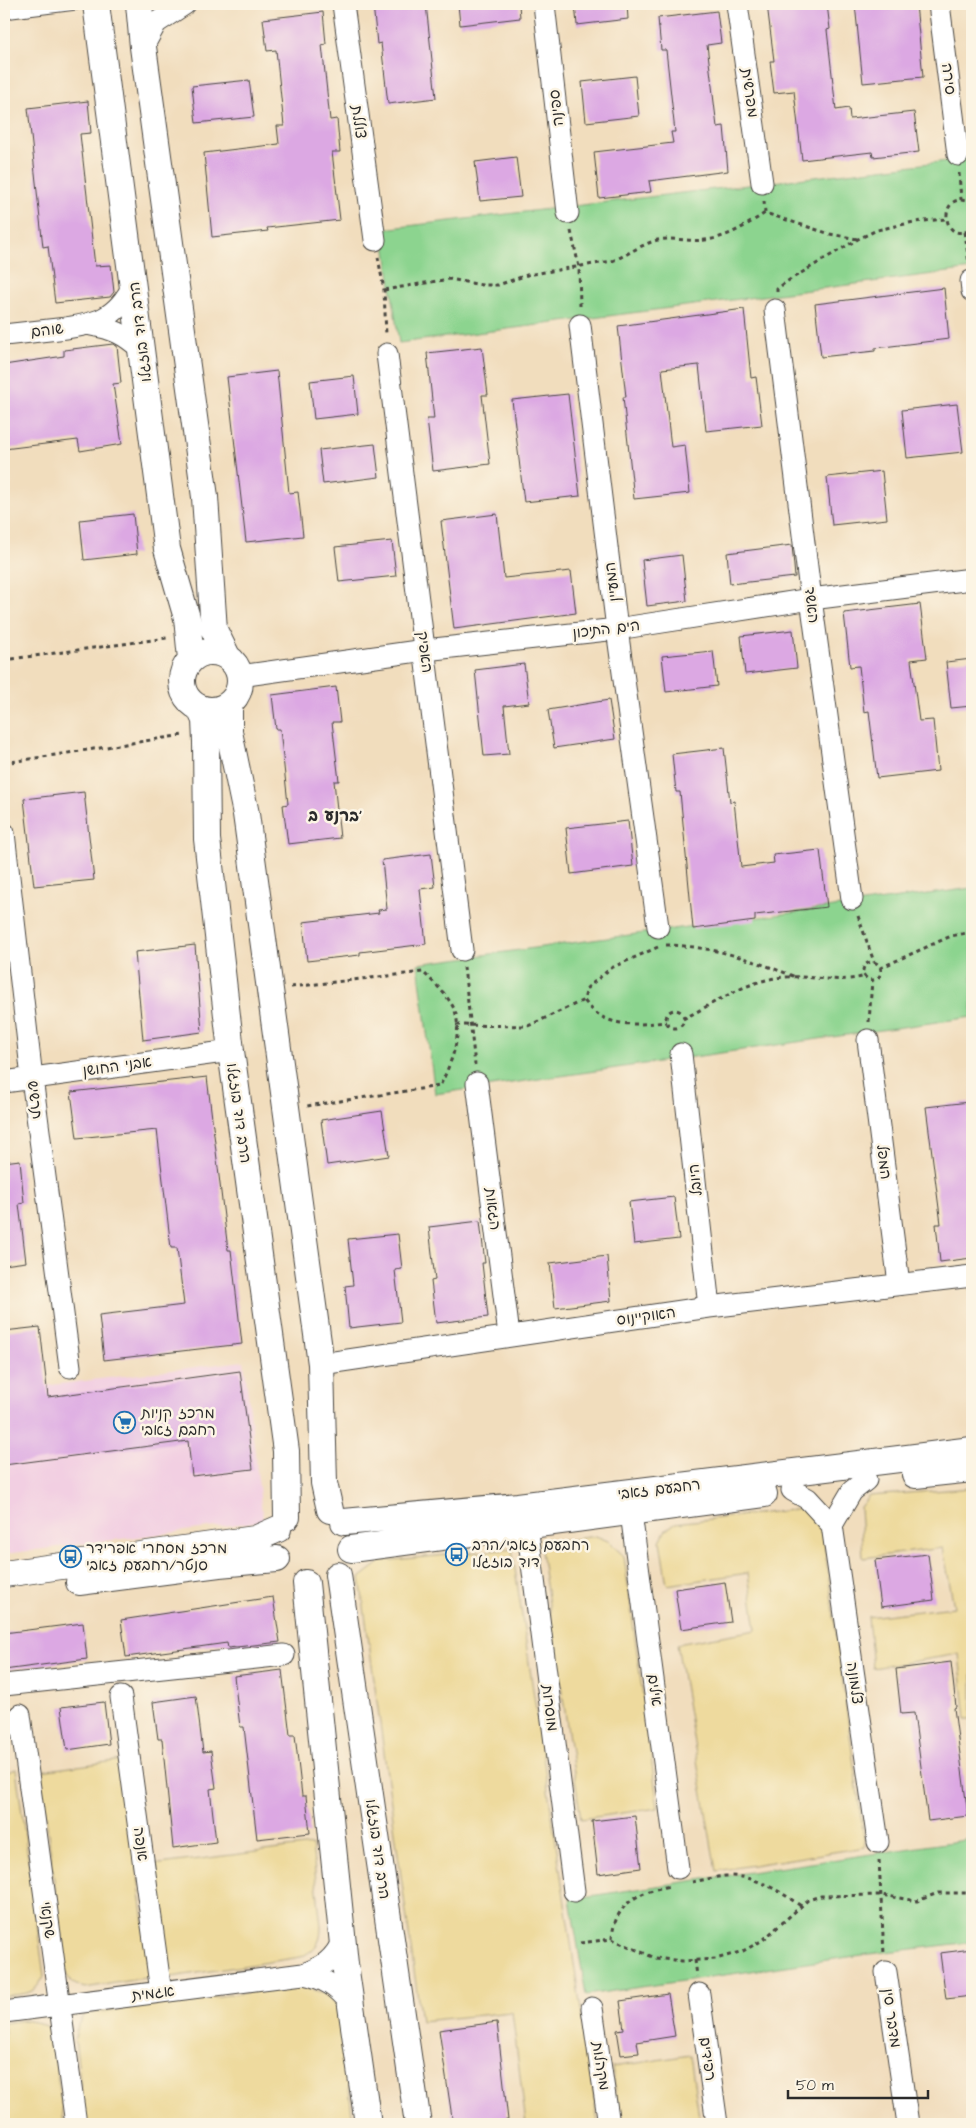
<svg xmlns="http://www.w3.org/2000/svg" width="976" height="2128" font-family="'Architects Daughter','Playpen Sans Hebrew',sans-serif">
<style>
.built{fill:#f2cfe2}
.green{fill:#8cd48f;stroke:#5c805d}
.sand{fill:#eeda9e;stroke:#8c8264}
.building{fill:#dca8e3}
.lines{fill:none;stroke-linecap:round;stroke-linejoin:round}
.service-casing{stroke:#494641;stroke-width:13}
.minor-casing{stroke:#494641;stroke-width:23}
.tertiary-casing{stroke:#494641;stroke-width:28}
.path{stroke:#494641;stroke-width:3;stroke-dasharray:4 4;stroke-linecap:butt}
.service{stroke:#fff;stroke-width:11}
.minor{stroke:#fff;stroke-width:21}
.tertiary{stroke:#fff;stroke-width:26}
.labels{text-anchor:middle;stroke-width:5;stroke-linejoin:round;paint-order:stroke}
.street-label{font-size:15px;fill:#2b2b2b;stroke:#fcf5e5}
.poi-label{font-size:15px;fill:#2b2b2b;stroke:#fcf5e5;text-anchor:start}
.neighbourhood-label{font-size:16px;font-weight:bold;fill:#2b2b2b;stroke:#fcf5e5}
</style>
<rect width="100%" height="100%" fill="#fcf5e5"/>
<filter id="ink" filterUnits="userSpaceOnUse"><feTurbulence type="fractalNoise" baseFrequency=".02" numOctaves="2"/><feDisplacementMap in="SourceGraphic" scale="10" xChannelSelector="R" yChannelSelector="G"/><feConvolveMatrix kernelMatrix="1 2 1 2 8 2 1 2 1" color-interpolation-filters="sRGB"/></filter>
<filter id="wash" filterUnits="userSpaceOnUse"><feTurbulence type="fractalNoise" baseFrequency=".0096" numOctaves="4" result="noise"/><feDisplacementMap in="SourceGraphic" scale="20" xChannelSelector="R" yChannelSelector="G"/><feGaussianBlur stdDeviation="1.12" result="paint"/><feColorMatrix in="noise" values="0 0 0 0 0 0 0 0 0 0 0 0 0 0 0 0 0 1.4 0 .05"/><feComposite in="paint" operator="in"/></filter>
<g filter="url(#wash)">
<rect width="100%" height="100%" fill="#f1ddbd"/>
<path class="built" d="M244,1361L263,1521L4,1554V1391Z"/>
<path class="green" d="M972,158V269L399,343L383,229Z
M972,888V1017L435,1094L418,964Z
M972,1839V1942L869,1954L586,1995L570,1899Z"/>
<path class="sand" d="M972,1488V1719H966L959,1654L873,1668L868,1617L954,1607L943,1548L863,1558L860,1507L869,1496Z
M801,1509L814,1512L822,1528L865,1847L716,1871L677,1644L756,1630L748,1573L667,1585L660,1541L665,1531L675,1523Z
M596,1536L608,1541L624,1556L658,1808L581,1819L540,1544Z
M512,1549L598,2124H526L512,2012L421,2021L360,1578L382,1561Z
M4,1750L8,1772L16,1769L44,1976C33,1997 25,1993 4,1996Z
M123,1760L151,1977L85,1988C75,1985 70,1983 66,1973L40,1771Z
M312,1845L321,1926C321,1943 316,1949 301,1957L165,1978L152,1865Z
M289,1987C312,1989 328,1989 340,2011L353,2124H85L75,2038L78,2025L84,2014Z
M23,2020L40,2023L48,2027L52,2036L64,2124H4V2023Z
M690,2055L700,2124H621L612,2067Z"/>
<g id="blocks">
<path class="building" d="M373,4H426L436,98L388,104L381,43L377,44Z
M458,4H519L520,18L460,25Z
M575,4H627L628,19L577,25Z
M767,4H827L830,29L827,30L836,110L849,108L850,119L914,112L919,152L873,157L872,152L802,160L794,91L774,93L770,61H774Z
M855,4H916L923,77L863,83Z
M717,11L721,43L707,45L717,127L724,126L728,171L649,181L651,192L599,198L594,152L673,143L671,132H675L666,50H661L658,18Z
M323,12L326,44L322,45L330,120L337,119L340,152H332L340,220L267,228L268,231L212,237L204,153L279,144L277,126H284L276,50L267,51L263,19Z
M635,76L639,116L586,122L582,82Z
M249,80L254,117L196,123L192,86Z
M88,101L91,133L80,134L95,266L111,265L114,292L110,297L55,303L48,246L43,247L28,108Z
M516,157L521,197L480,201L475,162Z
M944,288L949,339L875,348V351L821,357L815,304Z
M744,309L751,378L756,377L762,425L706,431L699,365L662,369L671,447L685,445L690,493L634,499L623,397H626L618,326Z
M113,344L117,346L121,383L113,384L122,444L80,451L78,440L4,449V365L64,356V350Z
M482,347L488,395H482L490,464L433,471L427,419H434L427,353Z
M277,371L289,493L298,492L303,536L246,542L227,377Z
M354,376L358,414L314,419L310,381Z
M568,394L580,496L524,502L512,400Z
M957,404L963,452L907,458L902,410Z
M375,444L379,477L323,484L319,450Z
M882,471L887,519L832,525L827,477Z
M133,514L137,554L84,560L80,520Z
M497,514L504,578L571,571L576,613L454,629L441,521Z
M392,541L396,576L339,582L335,547Z
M792,545L795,577L730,584L727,553Z
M682,555L687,601L647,606L642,560Z
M920,604L927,658L911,660L919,721L933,720L938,771L877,778L869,711L864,712L859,666L850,667L844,613Z
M793,630L797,668L745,674L741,636Z
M713,651L717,686L666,692L662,656Z
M972,659V706L951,708L946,662Z
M524,664L529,703L504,706L509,754L484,756L475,670Z
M336,687L340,722H332L339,781H334L340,838L288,844L283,805L288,804L280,729H276L272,695Z
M609,700L615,739L554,748L548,710Z
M724,748L730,802L734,801L741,867L774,863L773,855L820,850L827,907L755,915V921L693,929L680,792H676L672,754Z
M84,792L94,880L34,886L24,799Z
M628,821L633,866L571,874L566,828Z
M431,854L435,887L420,889L426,944L360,952V955L307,961L303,922L379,913L378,910L387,909L382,860Z
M195,945L202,1032L143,1040L135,952Z
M207,1077L228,1250H231L242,1344L104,1360L99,1315L184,1305L177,1248H171L157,1130L77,1138L71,1092Z
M969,1102L972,1129V1258L940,1262L936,1224H941L926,1107Z
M382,1111L389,1156L327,1165L321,1120Z
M20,1160L24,1203L19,1204L26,1262L4,1265V1162Z
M674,1197L679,1239L634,1244L629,1202Z
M480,1221L485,1263H482L488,1317L436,1323L431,1281L435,1280L429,1227Z
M398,1234L402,1269L395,1270L401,1322L349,1328L345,1286L353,1285L348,1239Z
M607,1256L611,1301L555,1308L550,1263Z
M40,1327L48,1397L240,1371L253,1469L192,1476L188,1441L4,1465V1331Z
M928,1554L934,1600L881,1607L875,1560Z
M725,1582L731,1622L681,1629L675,1589Z
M273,1597L280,1642L228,1648L227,1643L126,1657L121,1620Z
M83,1623L87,1659L4,1670V1633Z
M951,1662L956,1707L954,1708L968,1816L928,1821L914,1713L901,1714L896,1669Z
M282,1670L290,1735H295L302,1796H306L310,1833L257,1839L244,1727H240L234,1676Z
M196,1696L203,1752L211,1751L216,1788L210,1789L216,1842L173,1848L162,1739H158L153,1702Z
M104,1702L109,1744L67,1750L61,1707Z
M635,1816L641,1868L598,1874L592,1821Z
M972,1949V1996L946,1999L940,1953Z
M668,1994L675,2036L637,2042L639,2053L621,2055L617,2030L624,2029L620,2001Z
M497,2022L508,2120L477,2124H453L439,2030Z"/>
</g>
</g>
<g filter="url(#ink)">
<use href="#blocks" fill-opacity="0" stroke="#494641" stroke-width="1"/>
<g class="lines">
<defs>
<path id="service" d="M4,13L76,4"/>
<path id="minor" d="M343,4L375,240
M544,4L568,213
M737,4L762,183
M939,4L958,155
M143,47L156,23L185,4
M971,281L972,291
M775,310L811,599L852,899
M91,325C114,329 124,334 141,349
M580,325L617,629L658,927
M4,335C22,333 40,331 58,329C96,324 116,320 134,284
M387,354L462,950
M240,676L425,650L617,629L811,599L972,579
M4,833L32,1078L70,1367
M868,1040L899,1284
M681,1054L709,1307
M4,1082L231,1051
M477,1083L509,1335
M321,1364L709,1307L972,1276
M792,1490L808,1499L832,1525L878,1842
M631,1513L678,1868
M527,1525L574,1891
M832,1525L852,1491L866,1480
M4,1685L284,1655
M121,1697L161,1992
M20,1715L76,2124
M886,1972L908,2124
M303,1974C324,1978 338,1987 351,2004
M699,1994L717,2124
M592,2008L609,2124
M4,2012L303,1974C323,1967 334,1960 343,1940"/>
<path id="tertiary" d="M96,4L167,549L187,618L191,659
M139,4L143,47L205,497L214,630L227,656
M182 681a29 29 0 1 1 58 0a29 29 0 1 1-58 0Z
M229,704V732L246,814L321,1364L324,1483L330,1510
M200,709L205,720L206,742L207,839L231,1051L286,1451L287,1517
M915,1475L972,1469
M344,1522L518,1506L972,1450
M351,1549L764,1494
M4,1574L255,1539L278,1529
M338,1575L418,2124
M79,1582L219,1564L277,1559
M306,1583L345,1964L368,2124"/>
</defs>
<use href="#service" class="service-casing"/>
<use href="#minor" class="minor-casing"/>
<use href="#tertiary" class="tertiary-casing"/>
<path class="path" d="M959,173L961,200
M764,201L765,213L830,234L857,239
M972,204C939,184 938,248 972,229
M571,231L579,267L580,306
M965,232L969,264
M378,257L384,290L386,335
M384,290L449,279L482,285H498L527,275L612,261C628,255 641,244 658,240C674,237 689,242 705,240C727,238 747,225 765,213
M777,292V289L786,282L858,239L877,230L914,222L946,219
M4,660L167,638
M4,763L183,735
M858,916L874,962
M666,945C714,946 753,960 798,978
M658,947L611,968L587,988L584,1000C604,1029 635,1025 666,1022
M863 971a9 9 0 1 1 18 0a9 9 0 1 1-18 0Z
M464,967L475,1065
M880,968L951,936L972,932
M291,987L423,972C434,983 449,996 455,1011C463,1036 450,1065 440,1086L307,1106
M666 1019a9 9 0 1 1 18 0a9 9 0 1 1-18 0Z
M683,1019C713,1004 743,983 776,978C805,973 837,985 865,976
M869,1022L872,980
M456,1025L528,1026L584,1000
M879,1860L884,1954
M692,1882C703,1880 715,1877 726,1876C755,1875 778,1890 801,1906
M612,1939C614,1903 640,1891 671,1886
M580,1943L612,1939L655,1958L682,1961L716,1959L743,1951L763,1940L808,1900L821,1896L881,1895L917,1901L938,1893H972
M695,1960L697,1976"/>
<use href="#service" class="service"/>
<use href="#minor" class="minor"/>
<use href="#tertiary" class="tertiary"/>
</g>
</g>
<defs>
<symbol id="supermarket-ring" viewBox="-11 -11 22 22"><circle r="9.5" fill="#fcf5e5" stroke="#1f6fb2" stroke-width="1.5"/><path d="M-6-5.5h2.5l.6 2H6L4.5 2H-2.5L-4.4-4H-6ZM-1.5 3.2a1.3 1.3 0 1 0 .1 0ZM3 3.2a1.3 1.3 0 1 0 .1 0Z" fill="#1f6fb2"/></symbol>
<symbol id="bus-ring" viewBox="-11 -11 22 22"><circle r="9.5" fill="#fcf5e5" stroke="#1f6fb2" stroke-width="1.5"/><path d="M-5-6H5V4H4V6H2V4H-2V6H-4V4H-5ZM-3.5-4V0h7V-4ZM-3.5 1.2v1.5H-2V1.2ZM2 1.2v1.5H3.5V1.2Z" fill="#1f6fb2"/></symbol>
</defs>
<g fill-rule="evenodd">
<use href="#supermarket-ring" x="112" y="1410" width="25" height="25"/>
<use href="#bus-ring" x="444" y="1542" width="25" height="25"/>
<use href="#bus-ring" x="58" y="1544" width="25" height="25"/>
</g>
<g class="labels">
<g class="street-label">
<text transform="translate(949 79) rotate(83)" y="5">סירה</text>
<text transform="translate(750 93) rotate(82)" y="5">מפרשית</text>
<text transform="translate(556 108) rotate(-96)" y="5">ספינה</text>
<text transform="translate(359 122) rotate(82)" y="5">צוללת</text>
<text transform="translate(47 330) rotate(-7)" y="5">שוהם</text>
<text transform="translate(140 332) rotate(-97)" y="5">הרב דוד בוזגלו</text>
<text transform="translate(612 582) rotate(-97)" y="5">המעיין</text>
<text transform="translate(812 605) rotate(83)" y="5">האשד</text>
<text transform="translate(606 629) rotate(-7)" y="5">הים התיכון</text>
<text transform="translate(425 652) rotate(83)" y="5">האפיק</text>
<text transform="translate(117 1066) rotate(-8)" y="5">אבני החושן</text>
<text transform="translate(35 1100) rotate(83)" y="5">תרשיש</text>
<text transform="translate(239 1113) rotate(82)" y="5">הרב דוד בוזגלו</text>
<text transform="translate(884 1162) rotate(83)" y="5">המפל</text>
<text transform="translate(695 1180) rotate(-96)" y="5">היובל</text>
<text transform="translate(493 1209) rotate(83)" y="5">הגאות</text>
<text transform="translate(646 1316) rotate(-8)" y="5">האוקיינוס</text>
<text transform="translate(659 1489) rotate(-7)" y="5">רחבעם זאבי</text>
<text transform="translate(855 1683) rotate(82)" y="5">צלמונה</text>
<text transform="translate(655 1690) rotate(82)" y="5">אילים</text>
<text transform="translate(550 1708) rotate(83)" y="5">מוסרות</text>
<text transform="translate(141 1844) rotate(82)" y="5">אנפה</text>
<text transform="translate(378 1849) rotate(82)" y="5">הרב דוד בוזגלו</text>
<text transform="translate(48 1920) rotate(82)" y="5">שקנאי</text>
<text transform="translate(153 1993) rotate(-7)" y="5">אגמית</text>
<text transform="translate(892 2018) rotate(82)" y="5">מדבר סין</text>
<text transform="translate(708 2059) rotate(82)" y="5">רפידים</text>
<text transform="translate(601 2066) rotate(81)" y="5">מקהלות</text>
</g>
<g class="poi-label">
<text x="141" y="1418">מרכז קניות<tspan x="141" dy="17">רחבם זאבי</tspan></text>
<text x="472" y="1550">רחבעם זאבי/הרב<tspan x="472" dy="17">דוד בוזגלו</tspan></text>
<text x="86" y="1553">מרכז מסחרי אפרידר<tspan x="86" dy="17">סנטר/רחבעם זאבי</tspan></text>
</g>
<g class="neighbourhood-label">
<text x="335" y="821">ברנע ב'</text>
</g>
</g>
<rect width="976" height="2128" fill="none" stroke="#fcf5e5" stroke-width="20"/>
<path d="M788 2090v8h140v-8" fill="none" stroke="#2b2b2b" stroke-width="2.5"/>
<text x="796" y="2090" font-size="15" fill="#2b2b2b" stroke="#fcf5e5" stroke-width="4" paint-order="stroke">50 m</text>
</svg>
